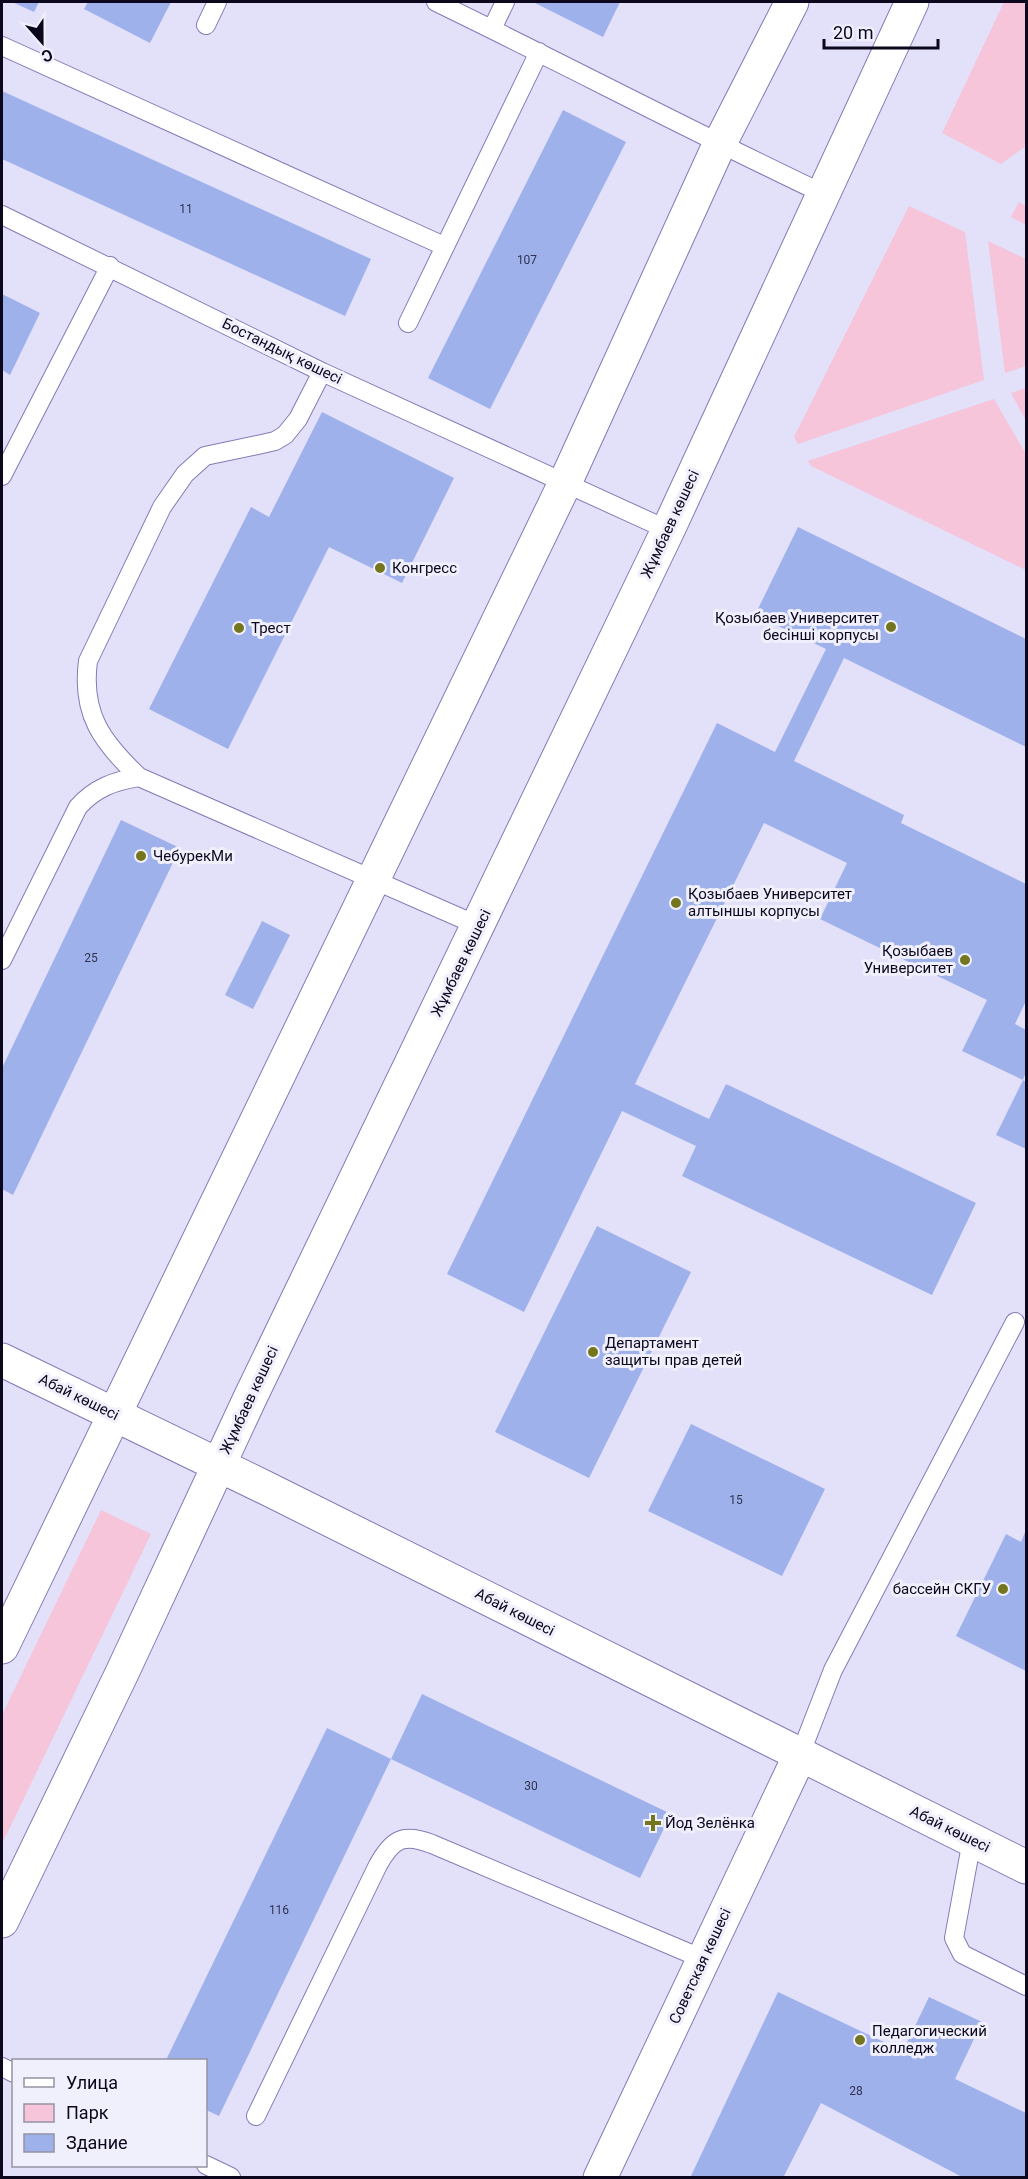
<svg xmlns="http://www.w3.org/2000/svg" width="1028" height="2179" font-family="Roboto,sans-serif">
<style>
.green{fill:#f6c5da}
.building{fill:#9fb1eb}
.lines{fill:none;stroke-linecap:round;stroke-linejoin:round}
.lane-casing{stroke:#847ab6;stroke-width:20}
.street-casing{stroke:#847ab6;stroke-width:35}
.secondary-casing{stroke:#847ab6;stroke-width:35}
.lane{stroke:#fff;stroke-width:18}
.street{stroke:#fff;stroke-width:33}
.secondary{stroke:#fff;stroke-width:33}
.poi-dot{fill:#74761d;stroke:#f0effc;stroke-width:2}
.labels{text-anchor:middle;stroke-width:6;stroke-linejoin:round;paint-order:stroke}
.number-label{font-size:12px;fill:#313250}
.street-label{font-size:15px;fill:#0c071d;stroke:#f0effc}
.poi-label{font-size:15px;fill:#0c071d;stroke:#f0effc;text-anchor:start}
</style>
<rect width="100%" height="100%" fill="#e3e0fa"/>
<path class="green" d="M1004,2H1026V146L1001,164L942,133Z
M1019,202L1026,206V225L1011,217Z
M909,206L965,232L984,380L798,444L794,437Z
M988,241L1026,259V366L1005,373Z
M1026,388V421L1011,393Z
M994,399L1026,454V570L811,466L808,461Z
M101,1510L151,1534L2,1844V1715Z"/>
<path class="building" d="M12,2H39L34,12Z
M88,2H171L150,43L84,9Z
M536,2H620L603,37L535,3Z
M2,91L371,259L345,316L2,159Z
M563,110L626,142L490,409L428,378Z
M2,294L40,313L10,375L2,370Z
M322,412L454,478L402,583L329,547L228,749L149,709L251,507L269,517Z
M798,527L1026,639V747L844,658L794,761L904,815L901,823L1026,884V1001L1015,1024L1026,1030V1072L1023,1080L962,1051L987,1000L820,919L847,863L764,823L635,1084L709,1119L726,1084L976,1203L932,1295L682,1176L696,1146L622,1111L524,1312L447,1274L717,723L775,752L826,649L755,615Z
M121,820L180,848L13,1195L2,1189V1068Z
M262,921L290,935L253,1009L225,995Z
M1023,1080L1026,1082V1149L996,1135Z
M597,1226L691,1272L589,1478L495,1432Z
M691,1424L825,1489L782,1576L648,1511Z
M1026,1530V1671L956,1636L1006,1534L1021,1542Z
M422,1694L671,1814L640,1878L391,1759Z
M327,1728L391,1759L219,2116L206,2110V2060H166Z
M778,1992L903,2051L929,1997L982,2022L955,2079L1026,2113V2178H964L821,2103L783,2178H690Z"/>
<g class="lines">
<defs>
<path id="lane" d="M436,2C566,65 693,132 824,194
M206,25L217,2
M492,29L505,2
M2,46L444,246
M2,215L322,372L668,530
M408,323L539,52
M322,372L298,419L285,435L275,441L262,444L205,456L185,474L162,507L88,661C81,714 102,742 139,777L479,926
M2,476L110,266
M2,960L78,807C95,788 114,781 139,777
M800,1755L833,1670L1015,1322
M972,1840L954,1938L962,1954L1026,1986
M2,2067L14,2073
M256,2116L378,1865C393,1838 404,1833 432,1844L703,1959
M206,2165L231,2177"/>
<path id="street" d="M600,2178L800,1755"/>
<path id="secondary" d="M2,1360L268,1489L1026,1867
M2,1647L565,483L719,145L792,2
M2,1921L122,1673L250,1398L668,530L912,2"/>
</defs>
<use href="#lane" class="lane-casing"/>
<use href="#street" class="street-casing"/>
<use href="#secondary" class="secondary-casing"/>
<use href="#lane" class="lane"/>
<use href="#street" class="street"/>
<use href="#secondary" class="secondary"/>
</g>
<g class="poi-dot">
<circle cx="380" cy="568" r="6"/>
<circle cx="891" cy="627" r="6"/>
<circle cx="239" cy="628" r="6"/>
<circle cx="141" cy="856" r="6"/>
<circle cx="676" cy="903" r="6"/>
<circle cx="965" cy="960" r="6"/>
<circle cx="593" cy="1352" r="6"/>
<circle cx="1003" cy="1589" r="6"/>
<path d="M650 1814h6v6h6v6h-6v6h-6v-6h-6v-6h6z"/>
<circle cx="860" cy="2040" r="6"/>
</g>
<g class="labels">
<g class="number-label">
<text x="186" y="213">11</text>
<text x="527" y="264">107</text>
<text x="91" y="962">25</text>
<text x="736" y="1504">15</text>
<text x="531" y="1790">30</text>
<text x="279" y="1914">116</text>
<text x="856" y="2095">28</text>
</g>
<g class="street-label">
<text transform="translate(282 351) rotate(26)" y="5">Бостандық көшесі</text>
<text transform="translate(670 524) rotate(-65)" y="5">Жұмбаев көшесі</text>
<text transform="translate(461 963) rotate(-64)" y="5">Жұмбаев көшесі</text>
<text transform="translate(79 1397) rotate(26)" y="5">Абай көшесі</text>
<text transform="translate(249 1400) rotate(-65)" y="5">Жұмбаев көшесі</text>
<text transform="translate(515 1612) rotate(27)" y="5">Абай көшесі</text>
<text transform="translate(950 1829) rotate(26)" y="5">Абай көшесі</text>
<text transform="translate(700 1966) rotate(-65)" y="5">Советская көшесі</text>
</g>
<g class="poi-label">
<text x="392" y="573">Конгресс</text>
<text x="879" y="623" text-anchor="end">Қозыбаев Университет<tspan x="879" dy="17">бесінші корпусы</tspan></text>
<text x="251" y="633">Трест</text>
<text x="153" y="861">ЧебурекМи</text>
<text x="688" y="899">Қозыбаев Университет<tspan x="688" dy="17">алтыншы корпусы</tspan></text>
<text x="953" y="956" text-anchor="end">Қозыбаев<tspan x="953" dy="17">Университет</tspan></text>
<text x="605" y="1348">Департамент<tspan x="605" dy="17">защиты прав детей</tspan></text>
<text x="991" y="1594" text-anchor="end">бассейн СКГУ</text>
<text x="665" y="1828">Йод Зелёнка</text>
<text x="872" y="2036">Педагогический<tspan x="872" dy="17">колледж</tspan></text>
</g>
</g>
<rect width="1028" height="2179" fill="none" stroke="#0c071d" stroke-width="6"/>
<rect x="12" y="2059" width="195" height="108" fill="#f0effc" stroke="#9592a3" stroke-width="1.5"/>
<rect x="24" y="2078" width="30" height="9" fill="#ffffff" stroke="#9592a3" stroke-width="1.5"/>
<text x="66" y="2089" font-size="18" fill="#0c071d">Улица</text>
<rect x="24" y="2104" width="30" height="18" fill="#f6c5da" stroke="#9592a3" stroke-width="1.5"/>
<text x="66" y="2119" font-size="18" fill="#0c071d">Парк</text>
<rect x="24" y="2134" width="30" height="18" fill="#9fb1eb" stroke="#9592a3" stroke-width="1.5"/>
<text x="66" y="2149" font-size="18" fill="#0c071d">Здание</text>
<g transform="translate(42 42) rotate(159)" stroke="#f0effc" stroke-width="4.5" paint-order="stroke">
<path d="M0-4.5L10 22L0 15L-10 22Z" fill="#0c071d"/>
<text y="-9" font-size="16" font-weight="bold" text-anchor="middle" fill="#0c071d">С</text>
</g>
<path d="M824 39v9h114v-9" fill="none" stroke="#0c071d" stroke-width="3"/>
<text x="833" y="39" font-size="18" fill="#0c071d" stroke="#f0effc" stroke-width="4.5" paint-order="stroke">20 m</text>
</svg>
